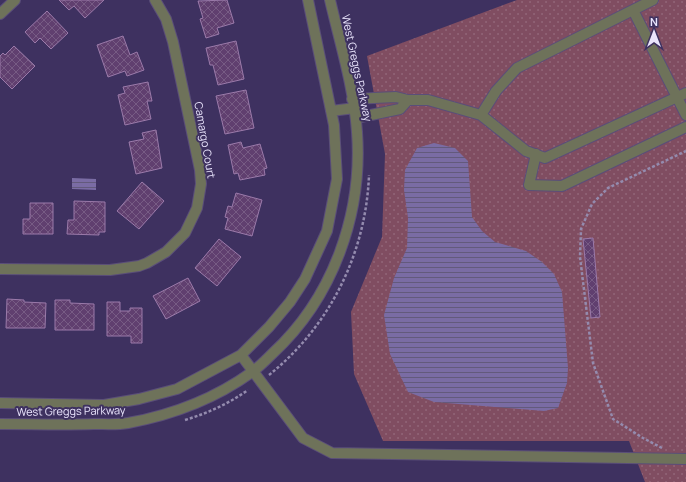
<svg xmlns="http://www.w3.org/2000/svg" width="686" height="482" font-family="Manrope,sans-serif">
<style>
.green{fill:url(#green-dots)}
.water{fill:url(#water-rules)}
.building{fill:url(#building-cross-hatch);stroke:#9b7aaa}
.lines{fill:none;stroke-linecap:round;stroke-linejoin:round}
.minor-casing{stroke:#5a4e79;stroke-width:12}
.path{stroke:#948bae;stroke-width:2.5;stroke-dasharray:3 2;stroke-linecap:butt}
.minor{stroke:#6e725a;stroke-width:10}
.labels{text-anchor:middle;stroke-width:4;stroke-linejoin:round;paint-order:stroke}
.street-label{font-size:11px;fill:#eae5fd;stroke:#3e3160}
</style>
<defs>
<pattern id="green-dots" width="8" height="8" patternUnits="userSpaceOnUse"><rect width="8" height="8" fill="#804d61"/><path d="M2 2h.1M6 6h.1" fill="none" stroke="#926679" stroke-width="1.8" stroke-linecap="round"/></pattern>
<pattern id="water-rules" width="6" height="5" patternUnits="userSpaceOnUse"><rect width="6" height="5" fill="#7a6ca4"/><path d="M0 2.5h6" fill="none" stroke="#635a7c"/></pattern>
<pattern id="building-cross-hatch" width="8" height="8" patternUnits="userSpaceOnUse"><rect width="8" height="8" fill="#603f6f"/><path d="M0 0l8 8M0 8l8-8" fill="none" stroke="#775b84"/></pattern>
</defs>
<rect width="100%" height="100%" fill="#3e3160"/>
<path class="green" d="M517,0H686V482H645L629,441H383L354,374L351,312L382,237L385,154L367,56Z"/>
<path class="water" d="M434,143L455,148L468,161L472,217L482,231L495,242L526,251L542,262L554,274L562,292L568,368L567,383L558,408L544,411L434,402L408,392L390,354L384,315L394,278L407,248L408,218L404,190L405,170L417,148Z
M72,178L96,179V190L72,189Z"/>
<path class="building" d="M59,0H104L85,18L74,6L69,10Z
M227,0L234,23L217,28L219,34L206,38L200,19L203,18L198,1Z
M47,11L68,33L51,49L40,38L35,43L25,32Z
M123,36L130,55L137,52L144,70L127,76L125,71L108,77L97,45Z
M236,41L244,79L218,85L213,65H210L206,48Z
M14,46L35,66L12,89L0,77V56L3,53L5,55Z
M148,82L152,101H147L151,119L125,125L118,95L125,93L123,87Z
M246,90L254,128L225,134L216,96Z
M156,130L162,168L136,174L129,142L144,139L142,133Z
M241,142L243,148L260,144L267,168L264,169L265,175L240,180L238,173L234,174L228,145Z
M142,182L164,201L139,229L117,211Z
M236,193L262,200L252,236L225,229L228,218L225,217L228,206L232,207Z
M74,201L105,202V232H99V235L67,234L68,220H74Z
M30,203H53V234H23V219H30Z
M593,238L600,317L591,318L583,239Z
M219,239L241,257L217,286L195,268Z
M188,278L200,301L166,319L153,296Z
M7,299L24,300V302L46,303L45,328H6Z
M55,300H70V303L94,304V330H55Z
M107,302H120V311H130V308H142V343H131V336H107Z"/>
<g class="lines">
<defs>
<path id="minor" d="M633,10L686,115
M0,14L15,0
M352,99L396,97L408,100H428L481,115L526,151L545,158L686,93
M331,111L355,108
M481,115L496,91L517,68L653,0
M356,118L400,109L408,100
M536,154L529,185L562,186L686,127
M0,269L110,270L139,266L147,263L166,252L185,233L197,208L201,184L200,170L173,42L166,19L155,0
M241,355L303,438L332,453L686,459
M0,403L104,405L139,399L177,389L241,355L269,327L290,302L305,279L327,231L337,179L334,125L308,0
M0,424C31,424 63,425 94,424C105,424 117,425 128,423C172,415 216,398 252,372C259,367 266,360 272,354C333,298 363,214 357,132C354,88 340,43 330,0"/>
</defs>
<use href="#minor" class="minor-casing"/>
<path class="path" d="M269,375C330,326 366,253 369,175
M185,420C208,413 228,404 248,390
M662,448L643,438L613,419L593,363L580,257L581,229L592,204L608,188L686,151"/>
<use href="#minor" class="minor"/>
</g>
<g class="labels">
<g class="street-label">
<text transform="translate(357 68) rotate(78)" y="4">West Greggs Parkway</text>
<text transform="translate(205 140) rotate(80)" y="4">Camargo Court</text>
<text transform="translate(71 411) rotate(-1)" y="4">West Greggs Parkway</text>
</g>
</g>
<g transform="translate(654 32)" stroke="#3e3160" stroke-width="3" paint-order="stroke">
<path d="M0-3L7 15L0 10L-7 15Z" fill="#eae5fd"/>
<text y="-6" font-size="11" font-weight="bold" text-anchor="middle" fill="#eae5fd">N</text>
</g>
</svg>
